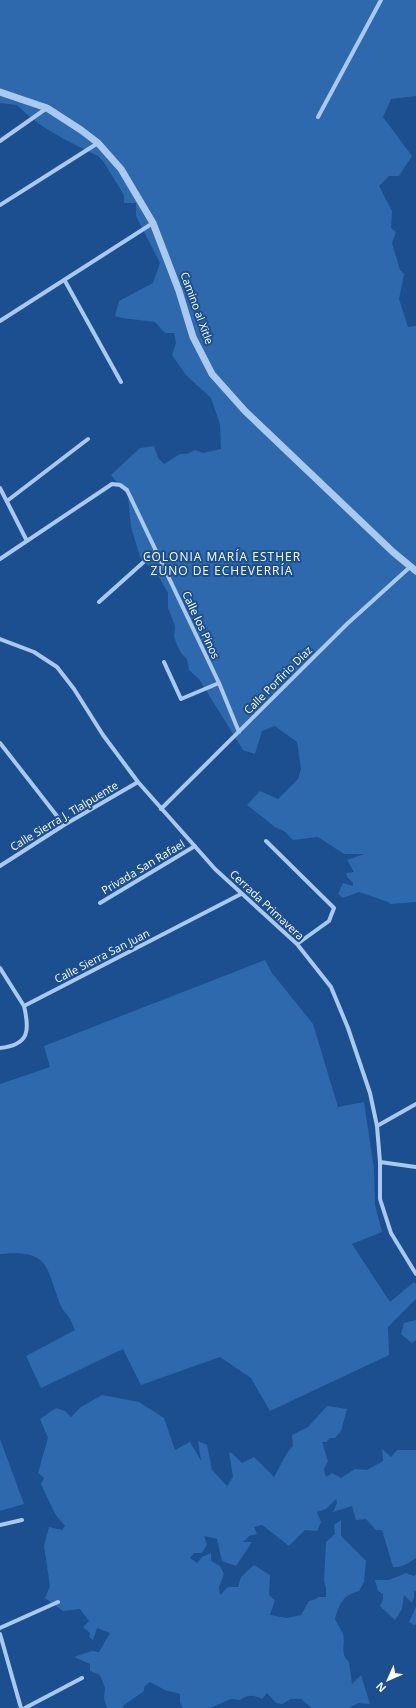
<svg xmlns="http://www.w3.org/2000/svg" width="416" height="1708" font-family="'Open Sans',sans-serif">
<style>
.green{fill:#2e69ad}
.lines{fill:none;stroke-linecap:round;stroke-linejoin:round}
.minor{stroke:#a9c9ee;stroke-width:4}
.tertiary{stroke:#a9c9ee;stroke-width:7}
.labels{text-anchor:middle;stroke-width:4;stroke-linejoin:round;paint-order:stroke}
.street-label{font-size:11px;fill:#fff;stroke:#1b4f8f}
.neighbourhood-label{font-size:12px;letter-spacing:1px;fill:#fff;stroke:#1b4f8f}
</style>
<rect width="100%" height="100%" fill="#1b4f8f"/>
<path class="green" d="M0,0H416V96L391,99L383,117L412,156L399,176H389L379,186L392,211L391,228L396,232L392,243L400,270L404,274L399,299L408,327L416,326V902L390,904L388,902L359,892L343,898L338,894L343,883L353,886V883L347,877L346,873L354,872L347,860L364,854H344L318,837L293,840L284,831L275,827L247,805L260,791L278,799L298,779L301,769L297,742L275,726L262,731L255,754L243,750L199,679L189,670L187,659L181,653L177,645L174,637L175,626L168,608V593L159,577L140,557L131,527L128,496L111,475L140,448L154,446L158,458L164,464L180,454H187L195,450L203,453L221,449L220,424L211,398L186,375L172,355L176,343L174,333H165L155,322L122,318L115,316L119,301L153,283L160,263L136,216V203H124V195L103,161L98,156C69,142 39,128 17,105L0,103Z
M265,960L272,973L313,1024L338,1107L364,1102L374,1169L375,1205L382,1232L352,1244L390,1302L414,1282L416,1284V1299L388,1327L389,1355L270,1411L251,1378L220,1357L141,1385L123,1349L41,1388L26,1356L75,1330C73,1326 72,1322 70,1319C67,1314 63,1311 61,1306C45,1268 52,1249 0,1254V1084L50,1067L44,1046Z
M416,1320V1340L412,1343L401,1334L404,1323Z
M102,1395L139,1402L164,1418L175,1450L190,1442L201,1461L198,1441L207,1445L212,1470L227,1486L233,1477L229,1452L232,1453L242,1463L254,1457L274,1477C279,1469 286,1452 293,1446L292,1435L308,1427L327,1406L347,1409L341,1431L335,1438H330L326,1442H322L328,1461L324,1469L326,1477L332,1473L341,1478L355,1469L367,1470L383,1461L382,1449L391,1457L397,1450H416V1558C409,1563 401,1568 393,1567L382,1530H376L366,1519L356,1520L352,1506L333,1512L337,1503L336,1499L326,1509L317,1512L321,1522L317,1531L305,1530L289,1546L262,1525L254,1527L257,1534L249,1536L243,1542H252L236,1566L222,1561L217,1539L204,1536L207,1545L202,1553H194L190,1558L197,1563L202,1557L211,1553V1561L220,1566L224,1574L219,1587L220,1595L228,1587H238L241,1577L254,1565L270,1575L269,1595L275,1600L270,1615L287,1618L301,1615L309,1601L316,1599L318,1597H326V1588L324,1581L326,1542L335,1534L334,1525L341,1520V1536L366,1561L364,1582L359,1591C343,1595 339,1604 335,1619C337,1624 341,1629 343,1634C346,1644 339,1653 349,1662L352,1684L361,1675L370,1704L358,1703L349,1708H312L301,1699H291L282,1704L276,1703L267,1693L262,1699C253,1695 249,1694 240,1700L231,1699L210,1708H183L180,1702V1694L165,1690L150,1682L144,1687V1691L123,1706L124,1708H107L104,1698L105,1688L100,1675L90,1671V1664L74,1657L92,1651L99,1652L110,1633L97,1628L93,1640L89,1637L90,1633L83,1627L89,1621L80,1609L63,1611L45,1598L50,1586L44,1546L49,1527L62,1530L65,1526L55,1514L41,1484L44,1478L38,1473L48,1438L40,1419L56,1408L65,1411L71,1417L81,1407Z
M0,1439L24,1504L0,1511Z
M406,1573L414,1576L416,1574V1592L414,1590V1597L412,1603L404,1595L402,1609L395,1620L380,1606L383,1599V1594L378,1591L375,1580H389Z
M416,1607V1624L414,1625L409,1622Z"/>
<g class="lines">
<path class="minor" d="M318,117L381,0
M0,141L47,108
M0,205L98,143
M65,281L121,382
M0,321L153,223
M0,488L27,541
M7,501L88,439
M0,559L112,484L120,485L127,490L219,683L239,732
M99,602L156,551
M0,639L34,652L57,667L74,689L103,735L138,782L215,869L297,944L331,987L348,1028L370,1093L377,1126L380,1162V1199L391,1233L416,1274
M164,662L181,699L219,683
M0,743L64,825
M161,809L347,624L410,567
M266,841L334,908L329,921L297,944
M0,866L64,825L138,782
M100,903L195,846
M0,968L24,1006
M0,1048C29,1045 30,1031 24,1006L241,894
M377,1126L416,1104
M380,1162L416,1167
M0,1525L22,1520
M0,1628L58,1602
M0,1634L21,1708
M25,1708L82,1678"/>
<path class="tertiary" d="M0,92L47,108L81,130L98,143L121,169L153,223L179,291L193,337L212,374L245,411L393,552L416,571"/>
</g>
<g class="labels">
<g class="street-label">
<text transform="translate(197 308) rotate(70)" y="4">Camino al Xitle</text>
<text transform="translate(201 625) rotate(65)" y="4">Calle los Pinos</text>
<text transform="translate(278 680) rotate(-45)" y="4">Calle Porfirio Díaz</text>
<text transform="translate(64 816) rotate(-31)" y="4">Calle Sierra J. Tlalpuente</text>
<text transform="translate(143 867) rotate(-31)" y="4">Privada San Rafael</text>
<text transform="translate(267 905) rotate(43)" y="4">Cerrada Primavera</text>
<text transform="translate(102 956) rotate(-27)" y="4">Calle Sierra San Juan</text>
</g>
<g class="neighbourhood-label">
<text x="222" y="561">COLONIA MARÍA ESTHER<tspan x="222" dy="14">ZUNO DE ECHEVERRÍA</tspan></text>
</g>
</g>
<g transform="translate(388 1680) rotate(225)" stroke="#1b4f8f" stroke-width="3" paint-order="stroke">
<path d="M0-3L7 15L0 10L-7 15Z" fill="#ffffff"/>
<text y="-6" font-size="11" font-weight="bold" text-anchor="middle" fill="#ffffff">N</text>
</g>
</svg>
